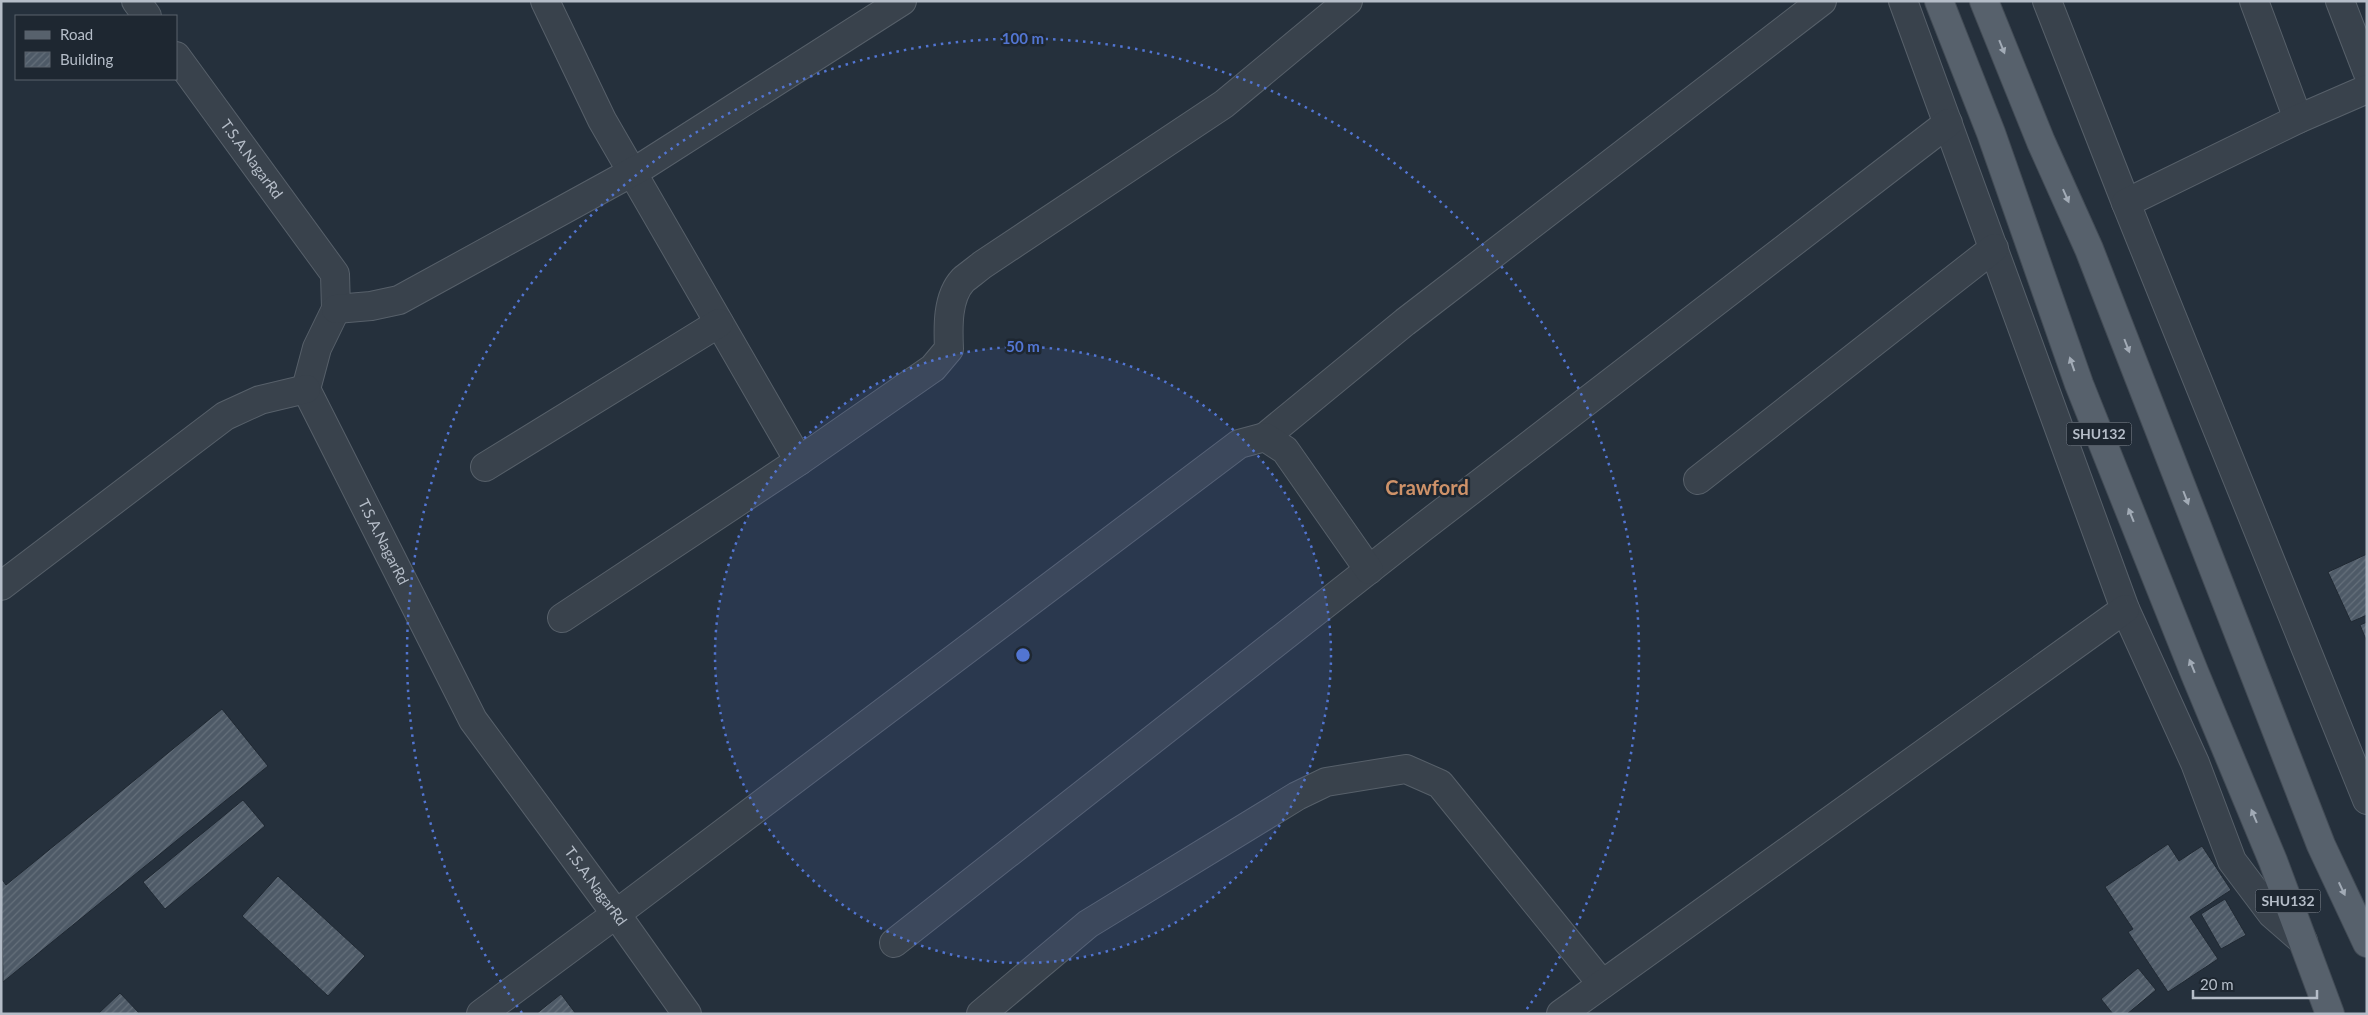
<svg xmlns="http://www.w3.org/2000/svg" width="2368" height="1015" font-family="Lato,sans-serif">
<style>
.building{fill:url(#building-hatch);stroke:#202933}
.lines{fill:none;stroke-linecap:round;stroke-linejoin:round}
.minor-casing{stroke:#57606a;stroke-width:30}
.major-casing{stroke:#424b55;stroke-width:30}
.minor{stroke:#39424c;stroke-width:28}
.major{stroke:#57616c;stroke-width:28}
.oneway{fill:#a2abb6}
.ring{fill:none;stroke:#5275d2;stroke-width:2.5;stroke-dasharray:2.5 5}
.labels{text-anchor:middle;stroke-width:5;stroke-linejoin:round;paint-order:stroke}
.shield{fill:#1e2731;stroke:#88909b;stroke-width:1}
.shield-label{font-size:14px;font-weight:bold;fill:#b5bdc8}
.street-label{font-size:15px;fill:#b5bdc8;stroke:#1e2731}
.district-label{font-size:20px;font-weight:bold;fill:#ce9269;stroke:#1e2731}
.centre{fill:#5275d2;stroke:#1e2731;stroke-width:2.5}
.ring-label{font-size:15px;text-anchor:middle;font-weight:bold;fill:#5275d2;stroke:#1e2731;stroke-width:5;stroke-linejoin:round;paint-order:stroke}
</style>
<defs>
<pattern id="building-hatch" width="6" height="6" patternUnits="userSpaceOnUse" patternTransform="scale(1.25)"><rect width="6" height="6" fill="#4e5a67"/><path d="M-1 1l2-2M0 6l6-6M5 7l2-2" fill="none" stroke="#65707b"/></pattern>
</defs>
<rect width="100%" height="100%" fill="#25303c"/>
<path class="building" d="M2367,554V615L2351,622L2328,572Z
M2367,622V642L2360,625Z
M222,709L268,766L3,982L1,878L6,885Z
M243,800L265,826L165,909L143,882Z
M2168,844L2179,861L2202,846L2231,890L2190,917L2218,959L2168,992L2128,932L2133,929L2105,887Z
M278,876L365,956L328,996L242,916Z
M2225,899L2246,935L2221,949L2201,914Z
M2138,968L2156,990L2127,1014H2113L2101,999Z
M120,993L140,1014H98Z
M561,994L576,1014H536Z"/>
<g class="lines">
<defs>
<g id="minor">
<path d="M136,1L147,16"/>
<path d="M545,1L602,120L799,461"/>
<path d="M1903,1L2125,609L2195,763L2232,861L2272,914L2303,941"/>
<path d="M2047,1L2126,203"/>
<path d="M2254,1L2298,119"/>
<path d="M2340,1L2367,71"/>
<path id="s1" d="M176,56L335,274L336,309L317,348L306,389L473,720L616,914L687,1014"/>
<path d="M2367,89L2298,119L2126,203L2367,800"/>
<path d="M336,309L371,306L399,300L645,165L902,1"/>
<path d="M1265,437L1405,322L1822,1"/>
<path d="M485,467L719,323"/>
<path d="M1698,480L1994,248"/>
<path d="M1,586L225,416L260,400L306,389"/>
<path d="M562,618L799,461L933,368L949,349C948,327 947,297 963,280C969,275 976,270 982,265L1224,104L1348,1"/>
<path d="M894,943L1422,528L1948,123"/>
<path d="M481,1014L616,914L1239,444L1265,437L1285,450L1369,570"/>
<path d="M981,1014L1088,924L1297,796L1326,782L1406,769L1440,784L1602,984"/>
<path d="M1561,1014L2125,609"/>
</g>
<path id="major" d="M1939,1L1991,133L2079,384L2195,674L2273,861L2330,1014
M1984,1L2041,142L2089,249L2321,845L2367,943"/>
</defs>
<use href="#minor" class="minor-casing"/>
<use href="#major" class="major-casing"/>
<use href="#minor" class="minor"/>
<use href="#major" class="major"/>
</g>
<defs><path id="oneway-solid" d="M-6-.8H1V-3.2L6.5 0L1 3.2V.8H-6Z" transform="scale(1.25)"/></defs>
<g class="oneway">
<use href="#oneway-solid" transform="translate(2002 47) rotate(68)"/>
<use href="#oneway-solid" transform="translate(2066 196) rotate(66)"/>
<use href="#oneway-solid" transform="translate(2127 346) rotate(69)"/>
<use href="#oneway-solid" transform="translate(2072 364) rotate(-109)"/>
<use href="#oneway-solid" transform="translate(2186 498) rotate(69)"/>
<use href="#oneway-solid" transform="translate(2131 515) rotate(-112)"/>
<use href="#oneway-solid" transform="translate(2192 666) rotate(-112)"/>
<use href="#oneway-solid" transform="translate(2254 816) rotate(-113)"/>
<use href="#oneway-solid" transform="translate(2342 889) rotate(65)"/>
</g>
<circle cx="1023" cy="655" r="308" fill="#5275d2" fill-opacity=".12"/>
<g class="ring">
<circle cx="1023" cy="655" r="308"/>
<path d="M522 1013A616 616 0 1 1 1524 1013"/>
</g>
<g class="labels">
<g class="shield">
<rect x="2066.5" y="422.5" width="65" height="23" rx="4"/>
<rect x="2255.5" y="889.5" width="65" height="23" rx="4"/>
</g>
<g class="shield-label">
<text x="2099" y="439">SHU132</text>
<text x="2288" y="906">SHU132</text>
</g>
<g class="street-label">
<text dy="5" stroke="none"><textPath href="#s1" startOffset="128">T.S.A.NagarRd</textPath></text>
<text dy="5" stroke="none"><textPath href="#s1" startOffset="562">T.S.A.NagarRd</textPath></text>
<text dy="5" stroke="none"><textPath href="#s1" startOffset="968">T.S.A.NagarRd</textPath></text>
</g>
<g class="district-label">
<text x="1427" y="495">Crawford</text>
</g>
</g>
<circle cx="1023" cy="655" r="8" class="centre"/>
<g class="ring-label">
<text x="1023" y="44">100 m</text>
<text x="1023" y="352">50 m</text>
</g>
<rect width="2368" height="1015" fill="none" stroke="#b5bdc8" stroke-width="5"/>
<rect x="15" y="15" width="162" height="65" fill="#1e2731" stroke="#5a636d"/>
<rect x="25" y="31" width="25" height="8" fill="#57616c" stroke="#5a636d"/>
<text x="60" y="40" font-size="15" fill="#b5bdc8">Road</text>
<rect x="25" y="52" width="25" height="15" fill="url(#building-hatch)" stroke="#5a636d"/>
<text x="60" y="65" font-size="15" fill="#b5bdc8">Building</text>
<path d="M2193 990v8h124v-8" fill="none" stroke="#b5bdc8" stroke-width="2.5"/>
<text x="2200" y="990" font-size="15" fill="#b5bdc8" stroke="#1e2731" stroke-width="4" paint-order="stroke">20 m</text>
</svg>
